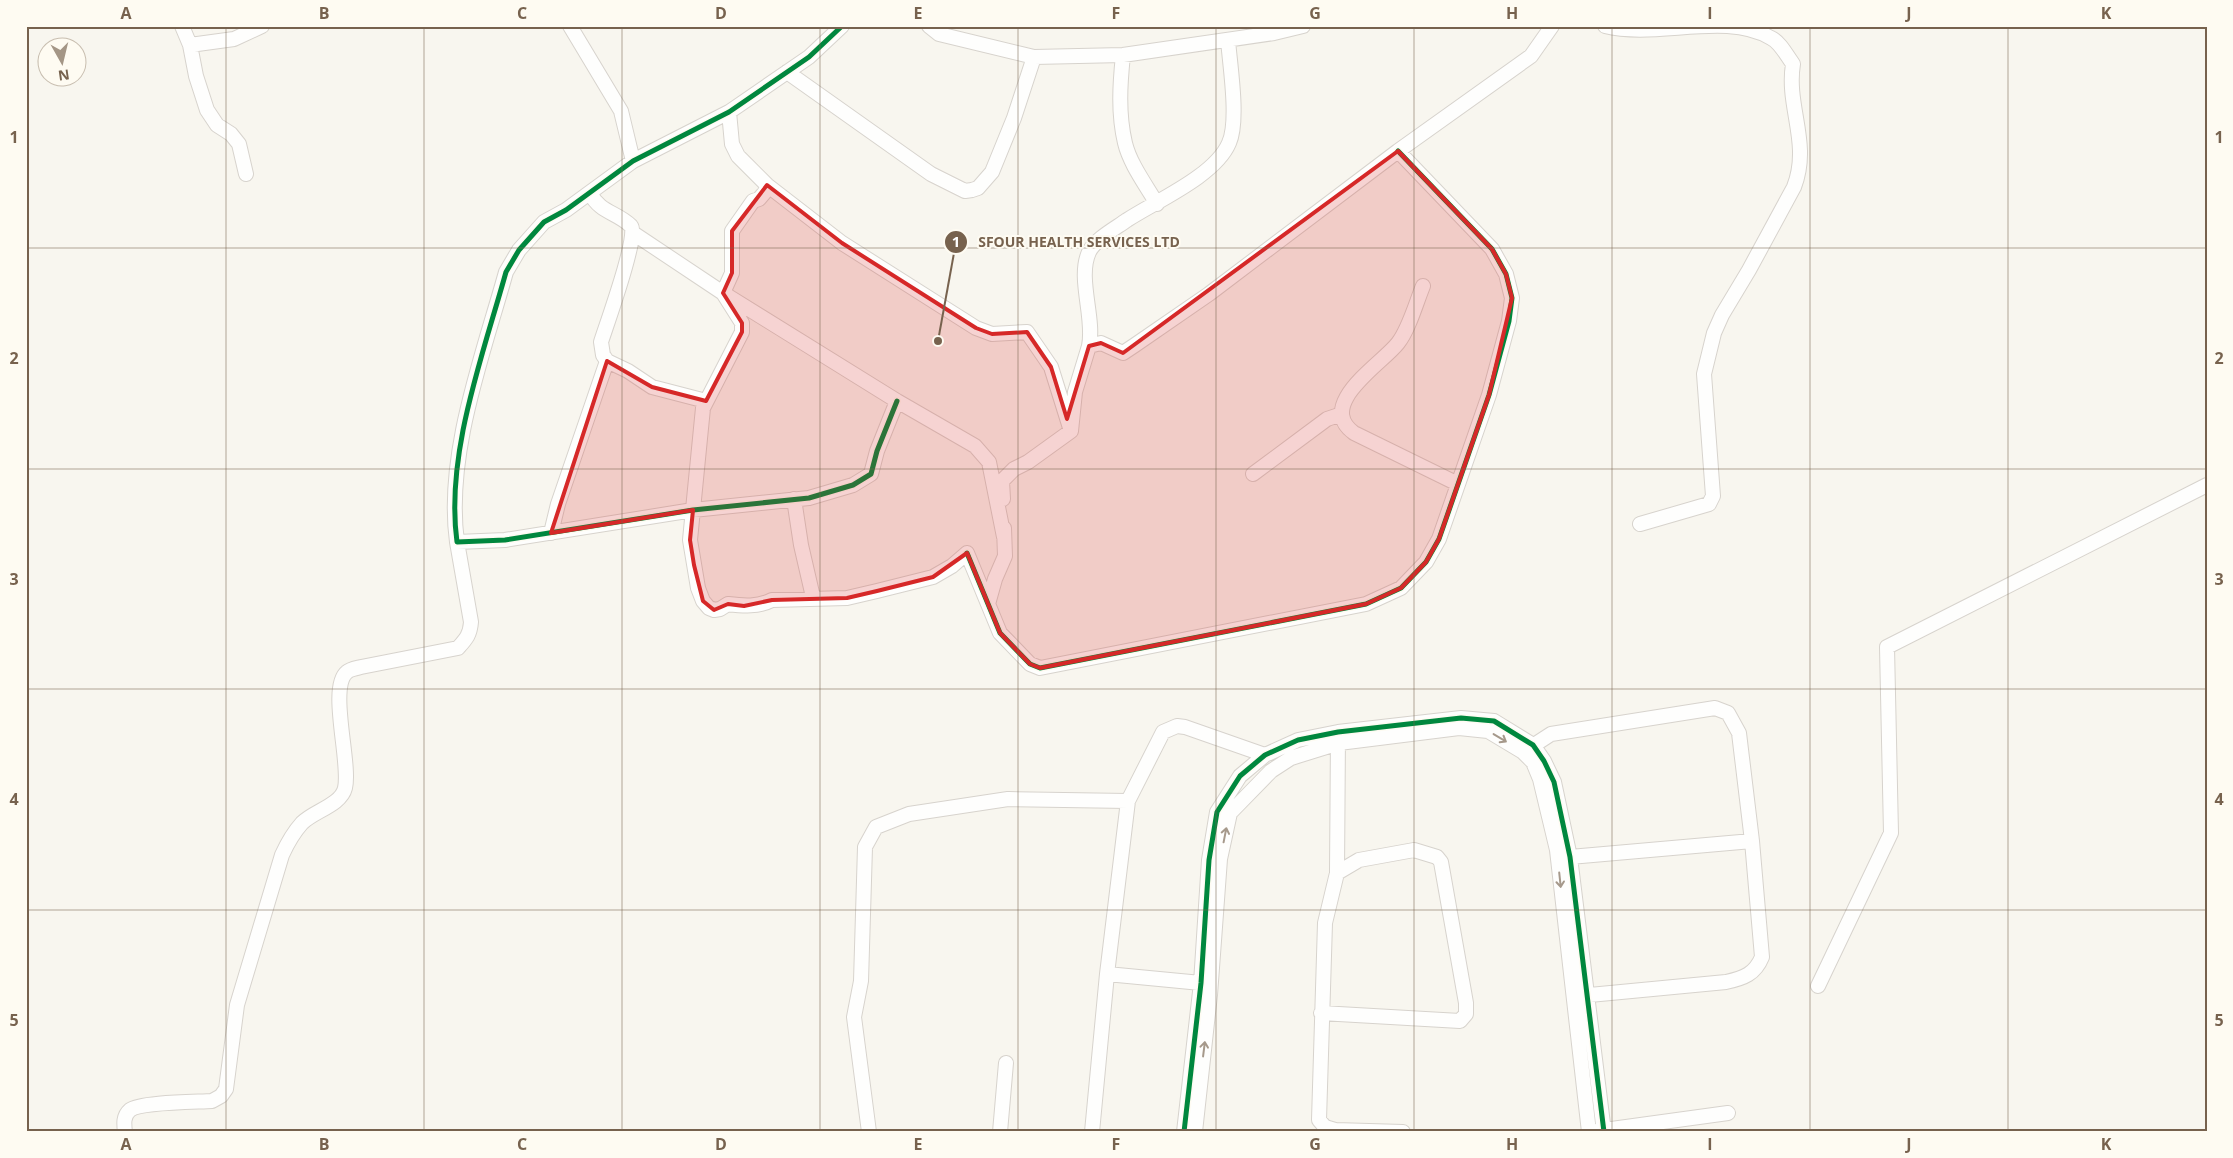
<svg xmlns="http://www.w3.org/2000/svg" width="2233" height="1158" font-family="'Open Sans',sans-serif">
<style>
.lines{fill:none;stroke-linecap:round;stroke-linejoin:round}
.minor-casing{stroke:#d7d3cd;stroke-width:16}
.minor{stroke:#fefefd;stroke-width:14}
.cycleway-casing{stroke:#fefbf2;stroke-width:8}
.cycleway{stroke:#00873e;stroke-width:5}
.oneway{stroke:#a6998b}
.marked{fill:#d62828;fill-opacity:0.2;stroke:#d62828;stroke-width:4;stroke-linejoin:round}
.grid{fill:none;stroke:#77624e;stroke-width:1;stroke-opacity:0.55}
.leader{fill:none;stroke:#77624e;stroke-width:2}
.callout-dot{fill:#77624e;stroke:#fefbf2;stroke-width:2}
.mark-label{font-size:15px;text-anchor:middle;font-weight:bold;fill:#fff}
.callout-label{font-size:14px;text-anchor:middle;font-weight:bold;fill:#77624e;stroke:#fefbf2;stroke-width:4;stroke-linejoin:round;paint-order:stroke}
.neatline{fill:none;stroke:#77624e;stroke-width:2}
.grid-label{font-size:16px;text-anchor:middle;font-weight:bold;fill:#77624e}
</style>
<rect width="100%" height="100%" fill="#f8f6ef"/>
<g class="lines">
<defs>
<path id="minor" d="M182,26L190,45L196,76L207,110L217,125L231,134L239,144L246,174
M570,26L621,111L633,161
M842,26L809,57L729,112L633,161L566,210L544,222L519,250L506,272C483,355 445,455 457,542L505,540L693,510L809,498L853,485L871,474L877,451L897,401
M929,26L939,34L1034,57L1123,55L1274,33L1303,26
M1605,26C1657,39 1726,11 1771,38C1780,42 1787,56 1793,64C1786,107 1811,143 1794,187L1749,270L1722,315L1714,333L1704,374L1713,496L1709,504L1640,524
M1228,40C1230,66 1239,121 1229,143C1215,176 1156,201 1127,220C1116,228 1095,239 1089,252C1077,278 1095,318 1089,346L1101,343L1123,353L1135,345L1209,294L1398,151L1531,56L1552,26
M190,45L234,39L262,26
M1123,55C1120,84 1118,113 1125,143C1130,164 1146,185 1157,204
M787,72L931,174L965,191L972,190L978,188L992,172L1014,118L1034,57
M729,112L732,144L738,156L767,185L842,243L976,328L992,334L1027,332L1051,367L1071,431
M767,185L765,192L759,199L753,201L732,231V273L723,293L742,323V332L703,408L690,540L698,588L703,601L709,608L714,610L720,609L728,604C744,606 758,607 772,600L847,598L877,591L933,577L952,566L967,553L969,560
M590,193C600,213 617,212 631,226C639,235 606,326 601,342L603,355L607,361L628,371L652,387L706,401
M633,233L723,293L897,401L975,446L989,462L1004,537
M1423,286C1416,303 1409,329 1398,343C1382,364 1315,404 1354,433L1458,484
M1253,474L1327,419L1342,414
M794,499L801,545L813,597
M1003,499L1002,481L1014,469L1028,462L1071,431L1075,392L1089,346
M551,533L558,504L607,361
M967,553L1000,633L1030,664L1040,668L1366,604L1401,588L1426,562L1439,539L1489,395L1509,321L1512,298L1506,274L1492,249L1398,151
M988,604L995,579L1005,556L1004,528
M1525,751L1551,734L1715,708L1728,713L1739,733L1752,841L1762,957C1755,974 1744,978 1726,982L1579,996
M1570,857L1752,841
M1337,873L1338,735
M1201,983L1107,974L1128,801L1163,732L1177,726L1185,727L1265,755
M1818,986L1891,833L1887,647L2207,485
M1321,1013L1460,1021L1466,1014V1003L1441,862L1437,857L1414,850L1359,860L1337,873L1325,923L1319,1120L1325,1127L1335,1130L1403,1132
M1597,1131L1728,1113
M125,1132C124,1124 123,1116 130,1110C140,1102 197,1102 212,1101L221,1096L226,1089L237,1005L282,855C287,844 293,833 302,823C314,811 341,805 345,788C351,763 328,687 347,672C350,669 357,668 361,667L458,648C466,639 470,635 471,622L457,542
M869,1132L854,1017L861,981L865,847L876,827L909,814L1008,799L1128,801
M1000,1132L1006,1063
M1092,1132L1107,974
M1184,1132L1201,983L1209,860L1217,812L1240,776L1265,755L1298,740L1338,732L1461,718L1494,721L1533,745L1544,761L1554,782L1570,857L1604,1132
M1195,1132L1210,995L1220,859L1230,813L1271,771L1291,758L1339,743L1459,728L1488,731L1523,752L1533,762L1540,779L1557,850L1589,1132"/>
</defs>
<use href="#minor" class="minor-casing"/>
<use href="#minor" class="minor"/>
<defs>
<path id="cycleway" d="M842,26L809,57L729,112L633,161L566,210L544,222L519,250L506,272C483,355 445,455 457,542L505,540L693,510L809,498L853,485L871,474L877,451L897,401
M967,553L1000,633L1030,664L1040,668L1366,604L1401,588L1426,562L1439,539L1489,395L1509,321L1512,298L1506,274L1492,249L1398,151
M1184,1132L1201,983L1209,860L1217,812L1240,776L1265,755L1298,740L1338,732L1461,718L1494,721L1533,745L1544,761L1554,782L1570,857L1604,1132"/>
</defs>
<use href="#cycleway" class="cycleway-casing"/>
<use href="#cycleway" class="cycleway"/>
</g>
<defs><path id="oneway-shaft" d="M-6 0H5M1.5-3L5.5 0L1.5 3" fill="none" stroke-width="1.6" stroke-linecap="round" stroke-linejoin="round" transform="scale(1.25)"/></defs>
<g class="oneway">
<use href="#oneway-shaft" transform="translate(1500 738) rotate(31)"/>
<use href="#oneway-shaft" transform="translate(1225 835) rotate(-79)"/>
<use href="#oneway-shaft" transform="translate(1560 880) rotate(84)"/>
<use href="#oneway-shaft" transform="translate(1204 1049) rotate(-83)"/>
</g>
<path class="marked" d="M1398,151L1492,249L1506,274L1512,298L1489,395L1439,539L1426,562L1401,588L1366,604L1040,668L1030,664L1000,633L967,553L933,577L877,591L847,598L772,600L744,606L728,604L714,610L703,601L694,565L690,540L693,510L551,533L607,361L652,387L706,401L742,332V323L723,293L732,273V231L767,185L842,243L976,328L992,334L1027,332L1051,367L1067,419L1089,346L1101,343L1123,353Z"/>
<path class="grid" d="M226,26V1132M424,26V1132M622,26V1132M820,26V1132M1018,26V1132M1216,26V1132M1414,26V1132M1612,26V1132M1810,26V1132M2008,26V1132M26,248H2207M26,469H2207M26,689H2207M26,910H2207"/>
<path class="leader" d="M938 341L956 242"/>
<g class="callout-dot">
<circle cx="938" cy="341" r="5"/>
<circle cx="956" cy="242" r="12"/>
</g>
<g class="mark-label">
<text x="956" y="247">1</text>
</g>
<g class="callout-label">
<text x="1079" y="247">SFOUR HEALTH SERVICES LTD</text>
</g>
<rect width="2233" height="1158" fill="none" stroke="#fefbf2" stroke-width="55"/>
<g transform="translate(62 62) rotate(172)"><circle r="24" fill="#fefbf2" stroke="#c8beb0"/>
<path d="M0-4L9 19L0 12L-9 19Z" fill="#a49686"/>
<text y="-8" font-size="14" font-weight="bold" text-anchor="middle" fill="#77624e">N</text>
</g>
<rect x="28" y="28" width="2178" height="1102" class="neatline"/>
<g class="grid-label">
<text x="126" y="19">A</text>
<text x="324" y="19">B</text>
<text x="522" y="19">C</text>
<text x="721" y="19">D</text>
<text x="918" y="19">E</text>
<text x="1116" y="19">F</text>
<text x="1315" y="19">G</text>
<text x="1512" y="19">H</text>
<text x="1710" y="19">I</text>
<text x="1909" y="19">J</text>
<text x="2106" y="19">K</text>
<text x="14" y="143">1</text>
<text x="2219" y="143">1</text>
<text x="14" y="364">2</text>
<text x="2219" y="364">2</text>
<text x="14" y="585">3</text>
<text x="2219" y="585">3</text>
<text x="14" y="805">4</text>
<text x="2219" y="805">4</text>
<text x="14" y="1026">5</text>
<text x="2219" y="1026">5</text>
<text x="126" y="1150">A</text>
<text x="324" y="1150">B</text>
<text x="522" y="1150">C</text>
<text x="721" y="1150">D</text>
<text x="918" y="1150">E</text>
<text x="1116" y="1150">F</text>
<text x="1315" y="1150">G</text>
<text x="1512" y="1150">H</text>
<text x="1710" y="1150">I</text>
<text x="1909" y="1150">J</text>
<text x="2106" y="1150">K</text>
</g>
</svg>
